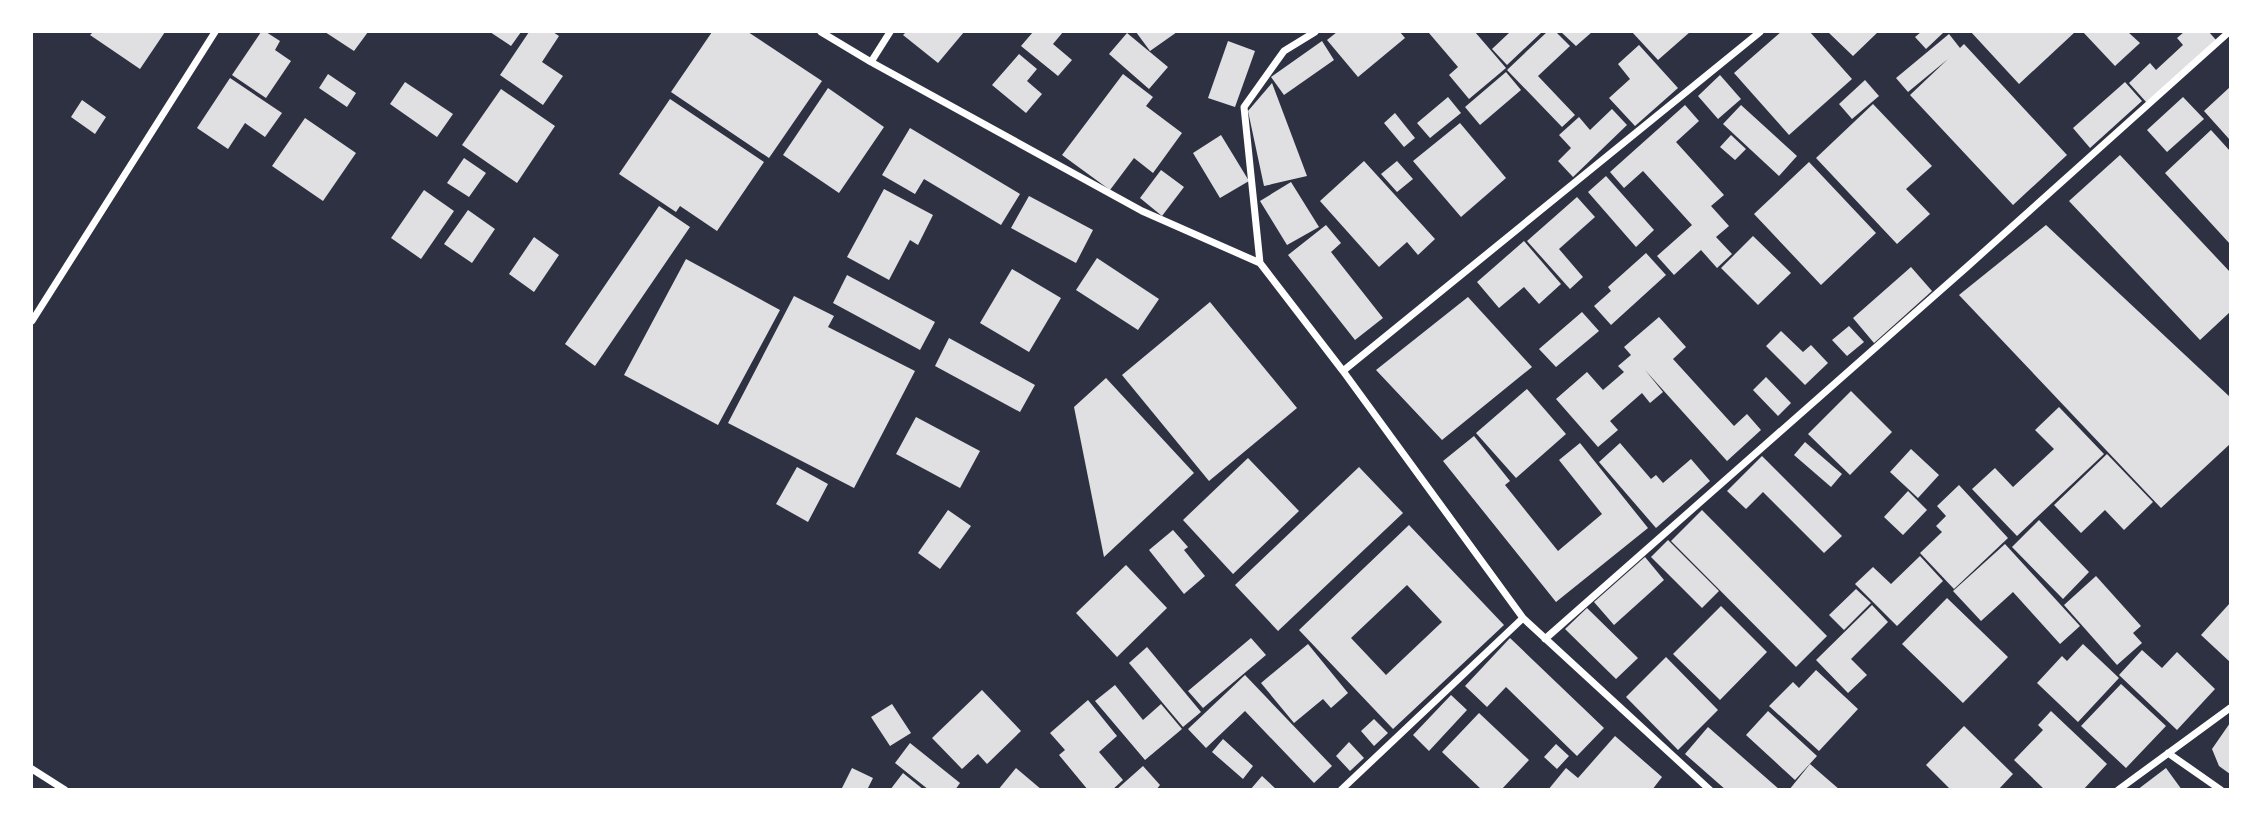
<svg xmlns="http://www.w3.org/2000/svg" width="2262" height="821" font-family="Manrope,sans-serif">
<style>
.building{fill:#e0e0e3;fill-rule:evenodd}
.lines{fill:none;stroke-linecap:round;stroke-linejoin:round}
.minor{stroke:#fff;stroke-width:7}
</style>
<rect width="100%" height="100%" fill="#2d3142"/>
<path class="building" d="M93,32H165L140,69L90,35Z
M261,32H266L280,41L275,50L291,61L266,98L232,75Z
M325,32H368L354,51Z
M490,32H521L511,46Z
M529,32H553L559,36L542,62L563,76L543,105L500,75Z
M712,32H748L822,81L769,158L671,92Z
M906,32H964L938,63L903,35Z
M1033,32H1063L1053,44L1072,60L1058,76L1021,46Z
M1136,32H1177L1150,51Z
M1337,32H1400L1405,38L1358,77L1327,40Z
M1431,32H1475L1506,68L1469,99L1449,75L1458,67L1429,33Z
M1510,32H1542L1507,65L1492,49Z
M1547,32H1556L1570,46L1538,76L1575,115L1562,127L1507,70Z
M1561,32H1592L1576,46Z
M1632,32H1690L1658,60Z
M1781,32H1810L1852,79L1789,135L1734,73Z
M1828,32H1878L1853,56Z
M1921,32H1944L1926,49L1915,37Z
M1971,32H2075L2019,84Z
M2083,32H2128L2140,43L2115,66Z
M2184,32H2209L2216,40L2147,103L2129,83L2150,63L2156,70L2183,45L2177,38Z
M1127,33L1168,67L1149,89L1109,54Z
M1949,34L1960,48L1964,44L2067,155L2013,205L1910,95L1948,59L1908,92L1896,78Z
M1228,41L1255,51L1235,107L1208,98Z
M1322,41L1334,60L1284,95L1271,77Z
M1639,45L1678,88L1635,126L1609,98L1630,79L1618,64Z
M1019,54L1037,69L1027,81L1042,94L1026,113L992,85Z
M1506,72L1521,90L1480,125L1465,107Z
M328,74L356,93L347,107L319,88Z
M1123,74L1153,97L1146,106L1182,133L1153,173L1134,158L1110,190L1062,155Z
M1720,75L1741,99L1718,119L1698,96Z
M230,78L282,113L265,137L245,123L228,149L197,128Z
M1865,80L1879,96L1852,119L1839,104Z
M405,82L453,114L437,137L390,104Z
M2125,82L2142,101L2090,148L2073,128Z
M1272,83L1307,176L1264,186L1248,111Z
M2230,87V140L2204,111Z
M828,88L884,127L839,193L783,155Z
M501,89L555,126L517,183L462,145Z
M1448,97L1461,113L1430,138L1417,123Z
M2183,97L2204,119L2167,152L2147,130Z
M670,99L764,162L717,231L680,206L676,212L619,174Z
M82,100L106,117L95,134L71,117Z
M1873,104L1932,166L1906,189L1930,214L1897,244L1816,158Z
M1685,105L1699,121L1676,142L1724,195L1711,206L1729,226L1716,237L1732,254L1717,268L1701,250L1674,275L1657,256L1692,225L1643,171L1624,188L1610,172Z
M1741,105L1797,156L1779,176L1723,124Z
M1612,109L1627,125L1573,177L1558,161L1571,148L1559,135L1579,117L1590,130Z
M1395,113L1415,138L1404,147L1384,123Z
M305,118L356,153L323,201L272,166Z
M1460,123L1506,178L1461,217L1413,161Z
M910,128L1020,194L1001,225L924,179L915,194L882,175Z
M2211,130L2230,151V244L2165,173Z
M1221,135L1249,181L1220,198L1193,153Z
M1731,135L1746,149L1735,160L1720,147Z
M2120,155L2230,272V312L2200,340L2069,201Z
M464,158L486,173L469,197L447,183Z
M1364,161L1435,239L1418,255L1407,242L1379,267L1320,201Z
M1397,161L1413,179L1397,192L1381,174Z
M1809,162L1876,233L1821,285L1754,214Z
M1161,170L1184,187L1162,216L1140,198Z
M1606,176L1654,230L1636,247L1588,192Z
M1291,182L1319,227L1287,245L1260,201Z
M884,189L933,215L918,245L910,240L889,280L847,257Z
M424,190L454,211L421,259L391,238Z
M1029,196L1093,230L1076,263L1011,228Z
M1577,197L1595,217L1559,249L1583,277L1570,289L1527,241Z
M659,206L690,227L595,366L565,344Z
M468,210L495,229L472,263L444,244Z
M1326,225L1341,243L1331,252L1383,318L1355,340L1288,255Z
M2046,225L2230,397V444L2161,508L1959,295Z
M1753,236L1791,273L1758,305L1721,268Z
M534,237L559,255L534,292L509,274Z
M1524,241L1561,284L1539,304L1524,287L1499,308L1477,282Z
M1646,253L1666,275L1611,325L1594,306L1611,291L1608,287Z
M1097,258L1159,299L1138,330L1076,290Z
M686,259L780,310L718,425L624,375Z
M1911,267L1932,291L1874,343L1853,318Z
M1012,269L1061,298L1029,352L980,323Z
M847,275L935,322L920,350L833,303Z
M794,296L834,316L828,327L915,371L854,488L728,423Z
M1468,297L1532,367L1442,440L1376,370Z
M1210,302L1297,408L1209,481L1122,375Z
M1582,312L1599,331L1556,367L1539,349Z
M1659,317L1686,347L1673,359L1734,426L1747,414L1761,430L1727,461L1645,370L1663,392L1650,403L1642,393L1610,421L1618,430L1598,447L1556,399L1587,372L1603,390L1624,372L1618,366L1631,355L1624,347Z
M1849,326L1864,342L1847,356L1832,340Z
M1781,331L1803,352L1811,345L1828,363L1805,385L1766,346Z
M949,338L1035,385L1020,412L935,366Z
M1766,377L1791,403L1778,416L1753,390Z
M1106,378L1194,473L1104,557L1074,407Z
M1527,389L1566,434L1516,478L1476,433Z
M1851,391L1892,432L1850,475L1808,434Z
M2059,407L2104,454L2017,536L1972,489L1995,468L2013,487L2054,449L2035,430Z
M916,417L980,451L960,488L896,454Z
M1474,436L1510,481L1505,485L1558,551L1602,514L1559,460L1580,443L1648,528L1556,602L1443,461Z
M1805,442L1842,474L1831,487L1794,455Z
M1620,443L1651,479L1656,475L1663,483L1691,459L1710,481L1656,528L1599,462Z
M1911,449L1939,475L1918,498L1890,472Z
M2107,454L2153,502L2124,530L2105,510L2081,533L2054,505Z
M1762,456L1842,536L1824,553L1763,492L1746,509L1727,491Z
M1248,458L1299,511L1233,574L1183,520Z
M797,467L828,484L808,522L776,504Z
M1359,467L1403,513L1278,631L1235,585Z
M1959,485L2008,538L1954,589L1920,553L1942,532L1936,526L1946,516L1937,506Z
M1908,491L1927,510L1903,535L1884,517Z
M948,510L971,526L940,569L918,553Z
M1702,510L1827,636L1796,667L1671,541Z
M2039,520L2089,572L2063,599L2012,547Z
M1409,525L1504,625L1393,729L1299,630ZM1407,585L1442,622L1386,675L1351,638Z
M1173,530L1188,547L1184,550L1205,576L1184,594L1149,550Z
M1668,540L1719,591L1702,608L1651,557Z
M2005,544L2080,626L2060,644L2013,592L1981,621L1953,591Z
M1920,556L1943,581L1897,626L1855,584L1873,567L1891,584Z
M1645,557L1664,580L1614,625L1594,602Z
M1126,565L1167,608L1117,657L1076,613Z
M2096,576L2141,626L2133,633L2142,643L2117,665L2064,605Z
M1856,589L1871,603L1844,630L1829,615Z
M1947,598L2008,657L1963,703L1902,644Z
M2230,603V662L2201,635Z
M1872,605L1888,622L1851,659L1867,675L1848,693L1816,660Z
M1721,606L1767,652L1720,700L1673,654Z
M1587,608L1638,658L1616,679L1565,629Z
M1251,638L1266,655L1203,708L1188,691Z
M1510,638L1604,728L1577,756L1506,687L1487,707L1465,686Z
M1308,644L1348,693L1331,708L1323,699L1294,723L1261,683Z
M2083,644L2119,678L2078,722L2037,683L2062,656L2067,661Z
M1147,647L1201,712L1183,727L1129,663Z
M2142,650L2162,668L2177,652L2215,689L2177,730L2119,675Z
M1666,657L1718,710L1678,750L1626,697Z
M1816,670L1858,709L1819,751L1769,706L1793,682L1799,688Z
M1245,675L1332,766L1314,783L1245,711L1206,748L1188,729Z
M2121,684L2166,726L2126,768L2081,726Z
M1115,685L1143,720L1161,704L1182,729L1145,760L1095,701Z
M982,690L1021,731L987,764L978,754L962,769L932,738Z
M1451,695L1467,710L1429,751L1413,735Z
M1088,700L1117,736L1099,752L1123,780L1112,790H1088L1059,755L1065,750L1050,733Z
M892,704L911,733L890,746L871,717Z
M1768,711L1817,756L1795,780L1746,735Z
M2051,711L2107,764L2083,790H2045L2014,760L2043,730L2038,725Z
M1479,713L1529,760L1501,790H1482L1442,752Z
M1374,719L1388,733L1374,746L1361,731Z
M2230,723V774L2219,766L2212,749Z
M1964,726L2013,774L1998,790H1951L1926,765Z
M1708,727L1780,790H1726L1685,754Z
M1615,736L1662,777L1652,790H1548L1566,768L1578,778Z
M1223,739L1253,766L1243,779L1212,752Z
M1349,742L1364,758L1350,771L1336,756Z
M910,743L960,783L955,790H929L895,763Z
M1556,744L1569,756L1557,769L1544,757Z
M1810,764L1840,790H1789Z
M1143,766L1160,785L1156,790H1116Z
M852,768L873,778L867,790H841Z
M1016,768L1042,790H998Z
M2166,768L2182,790H2137Z
M903,773L924,790H890Z
M1262,776L1277,790H1250Z"/>
<g class="lines">
<path class="minor" d="M821,32L871,62L1142,211L1260,263L1343,371L1523,618L1710,790
M871,62L890,32
M1260,263L1244,107L1284,51L1315,32
M32,321L215,32
M1343,371L1760,32
M1545,639L1968,266L2229,32
M2168,753L2221,790
M32,769L65,790
M1341,790L1523,618
M2118,790L2230,708"/>
</g>
<rect width="2262" height="821" fill="none" stroke="#ffffff" stroke-width="66"/>
</svg>
